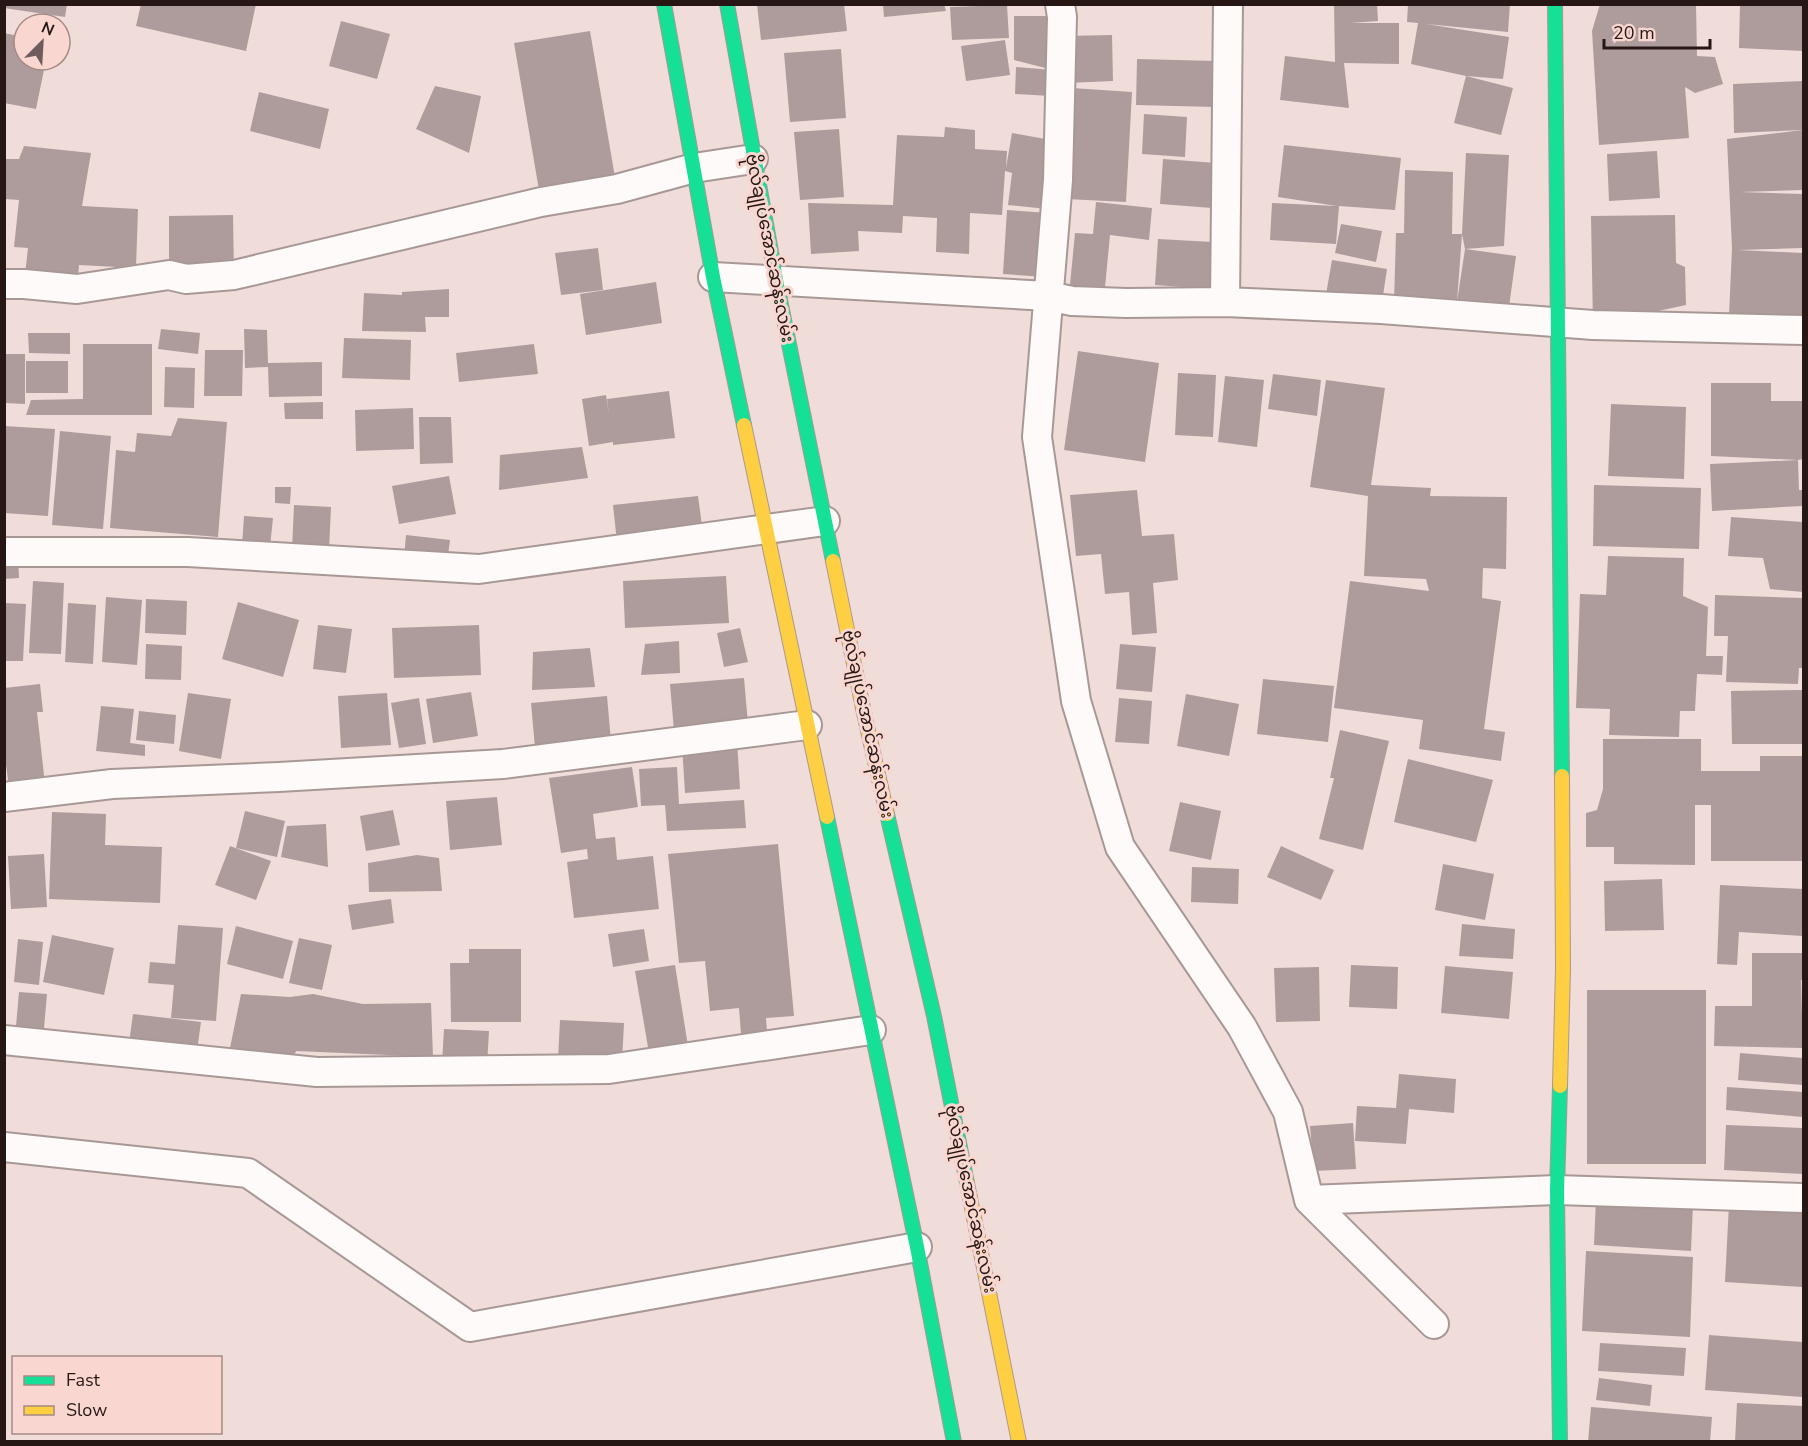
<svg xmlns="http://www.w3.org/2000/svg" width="1808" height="1446" font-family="'Nunito Sans','Noto Sans Myanmar',sans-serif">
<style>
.building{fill:#ae9c9d}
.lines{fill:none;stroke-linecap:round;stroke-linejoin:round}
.street-casing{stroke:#a89895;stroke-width:32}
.fast-casing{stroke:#a89895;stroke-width:16}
.slow-casing{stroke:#a89895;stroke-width:16}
.street{stroke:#fdfaf9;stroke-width:28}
.fast{stroke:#16e098;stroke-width:14}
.slow{stroke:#ffcf43;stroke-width:14}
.labels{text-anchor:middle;stroke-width:6;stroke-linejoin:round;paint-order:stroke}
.street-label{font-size:18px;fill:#261714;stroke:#f9d7d0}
</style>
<rect width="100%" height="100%" fill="#f0ddd9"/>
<path class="building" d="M4,4H67L65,17L4,8Z
M141,4H256L246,51L136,26Z
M757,4H844L847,31L761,40Z
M883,4H944L946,11L884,17Z
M1334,4H1377L1378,21L1351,23H1399V64L1344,63L1349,108L1280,100L1285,56L1335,62Z
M1408,4H1510L1508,32L1426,24L1509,37L1503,79L1466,76L1411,64L1418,23L1407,22Z
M1600,4H1696L1697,56L1715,57L1723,84L1695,93L1685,87L1689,138L1599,145L1592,31Z
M1740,4H1803V51L1739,48Z
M1007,5L1009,38L952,40L950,7Z
M1014,16H1051L1053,70L1051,96L1015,94L1016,67L1053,70L1014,60Z
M341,21L390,34L377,79L329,66Z
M590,31L617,189L541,202L514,43Z
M4,33L24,37V60H46L36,109L4,103Z
M1112,35L1113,81L1067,83L1066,36Z
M1005,40L1010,75L966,81L961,46Z
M841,49L846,118L790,122L784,53Z
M1137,59L1216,61L1215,107L1136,105Z
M1466,76L1513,88L1501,135L1454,123Z
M1803,81V130L1734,133L1733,84Z
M435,86L481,96L469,153L416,129Z
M1072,88L1132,92L1126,202L1066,199Z
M259,92L329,109L320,149L250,131Z
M1144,114L1187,117L1185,157L1142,154Z
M945,127L975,130V149L1007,151L1006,168L1012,133L1057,141L1047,209L1008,205L1012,173L1005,171L1002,215L970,213L969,254L936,252L937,218L903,216L902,233L858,231L859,251L811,254L808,203L893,205L897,135L944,137Z
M839,129L844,197L800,200L794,132Z
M1803,130V190L1740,192L1803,194V248L1738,250L1803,253V318L1729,315L1732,249L1727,139Z
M1284,145L1401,158L1395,210L1339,206L1336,244L1270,240L1272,203L1337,206L1278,197Z
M24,146L91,153L82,206L138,209L136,268L79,265L77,289L24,284L28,248L14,247L19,200L5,199V159H19Z
M1657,151L1660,198L1609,201L1607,154Z
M1466,153L1509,155L1504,246L1465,249L1462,234L1457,302L1465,249L1516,256L1508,314L1394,302L1396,233H1404L1405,170L1453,172L1452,234H1462Z
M1163,159L1216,163L1212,208L1160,204Z
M1096,202L1152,208L1149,240L1110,235L1104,298L1069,295L1075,233L1093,234Z
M1007,210L1050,213L1045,277L1003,274Z
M233,215L234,275H169V216Z
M1675,215L1676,263L1685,267L1686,305L1593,325L1591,216Z
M1341,224L1382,231L1376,262L1335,253Z
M1158,239L1213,242L1210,289L1155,285Z
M598,248L603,290L561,295L555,253Z
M1332,260L1387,269L1381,309L1325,300Z
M656,282L662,323L586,335L580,294Z
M449,289V317H425L426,332L362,331L364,293L402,295V292Z
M161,329L200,333L198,354L158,349Z
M244,329L267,330L268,363L322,362V396L269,397L268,367L245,368Z
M28,333H70V354L29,353Z
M344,338L411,340L410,380L342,378Z
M83,344H152V415H26L31,400L83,399Z
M534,344L538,374L459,382L456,353Z
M205,350H243L242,396H204Z
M1078,351L1159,363L1145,462L1064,450Z
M4,354H25V404L4,403Z
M26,361H68V393H26Z
M165,367L195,368L194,408L164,407Z
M1178,373L1216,375L1213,437L1175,435Z
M1273,374L1321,380L1317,416L1268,409Z
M1225,376L1264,380L1257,447L1218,442Z
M1326,380L1385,388L1371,485L1431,488L1430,496L1507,497L1506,569L1483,568L1482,598L1501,601L1484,729L1505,732L1501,761L1419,749L1423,720L1334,708L1350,581L1429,591L1426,579L1364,576L1368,496L1310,487Z
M1711,383H1771V401H1803V459L1798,460L1799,490H1803V510L1802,506L1712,511L1710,464L1798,460L1711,456Z
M669,391L675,438L613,445V442L589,446L582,399L606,395L609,415L607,399Z
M323,402V419H285L284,403Z
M1611,404L1686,407L1684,479L1608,476Z
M413,408L414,449L356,451L355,410Z
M419,417H451L453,463L420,464Z
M178,418L227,422L218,537L110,528L116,450L135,452L137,433L171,436Z
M4,426L55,429L48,516L4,513Z
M60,431L111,436L103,529L52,525Z
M582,447L588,478L499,490L500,455Z
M449,476L456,514L399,524L392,486Z
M1594,485L1701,488L1699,549L1593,546Z
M275,487H291L290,504L275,503Z
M1137,490L1142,536L1174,534L1178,580L1153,583L1157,633L1132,635L1129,592L1105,594L1101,554L1076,556L1070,495Z
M698,496L703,533L617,542L613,505Z
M294,505L331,507L329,551L292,550Z
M244,516L273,518L270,547L242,545Z
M1731,517L1803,522V592L1770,589L1763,558L1728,556Z
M406,535L450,540L447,563L404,558Z
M1608,556L1684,558L1683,596L1708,607L1706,656H1723L1722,675L1697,674L1695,711H1680L1679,737L1609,735L1610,709L1576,708L1580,594L1606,595Z
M4,557H18L19,578L4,579Z
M726,576L729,623L625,628L623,581Z
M33,581L64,583L61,654L29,653Z
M1715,595L1803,598V668H1799L1798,684L1726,682L1728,636H1714Z
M106,597L142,600L137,665L102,662Z
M146,599L187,601L186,635L145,633Z
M238,602L299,620L283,677L222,659Z
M4,603L26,604L23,661H4Z
M68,603L96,605L93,664L65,662Z
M318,625L352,629L346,673L313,669Z
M479,625L481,675L394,678L392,628Z
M740,628L748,662L724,667L717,633Z
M679,641L680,673L641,675L645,644Z
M146,644L182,646L181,680L145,679Z
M1120,644L1156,647L1152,692L1116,689Z
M590,648L595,687L532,690L533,652Z
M744,678L748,724L674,731L670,684Z
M1263,679L1334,686L1328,742L1257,734Z
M40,684L43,712H37L45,784L9,788L4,749V688Z
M1803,690V744H1732L1731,691Z
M471,692L478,736L433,743L426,699Z
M188,693L231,699L221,759L179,751Z
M387,693L391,745L341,748L338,696Z
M1186,694L1239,704L1229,756L1177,746Z
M607,696L611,741L535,748L531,703Z
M419,698L426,744L399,748L391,703Z
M1119,698L1152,701L1149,744L1115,742Z
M101,706L134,709L130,743L145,745V756L96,751Z
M139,711L176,715L174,744L136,740Z
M1340,730L1389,741L1363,850L1319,839L1334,778H1330Z
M1603,739H1701V771H1760V756H1803V861H1711V805H1695V865L1614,864V847H1586V813L1597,810L1603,789Z
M737,741L740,789L685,793L682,745Z
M1408,759L1493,780L1476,842L1394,822Z
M632,767L638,807L593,814L596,839L615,837L617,860L653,856L659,909L574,918L567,862L588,859L587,849L561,853L549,778Z
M677,767L679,804L744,800L746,828L667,831L665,805L641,806L639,769Z
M497,797L502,845L450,850L446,801Z
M1180,802L1221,811L1211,860L1169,851Z
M393,810L400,845L366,851L360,816Z
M245,811L285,821L277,857L236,848Z
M52,812L106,814L105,845L162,847L160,903L49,899Z
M326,824L328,867L281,857L287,826Z
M778,844L794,1016L766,1018L767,1032L741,1034L739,1008L710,1011L705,961L679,963L668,854Z
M230,846L271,861L256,900L215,885Z
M1281,846L1334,870L1321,900L1267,877Z
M44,854L47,907L11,909L8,856Z
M417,855L439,858L442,891L369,892L368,863Z
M1443,864L1494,874L1485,920L1435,910Z
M1192,867L1239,869L1238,904L1191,902Z
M1662,879L1664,930L1605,931L1604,881Z
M1720,885L1803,889V936L1739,932L1737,965L1717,964Z
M391,899L394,923L352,930L348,905Z
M1462,924L1515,929L1513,959L1459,956Z
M178,925L223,928L216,1021L171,1018L174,985L148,983L150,962L175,964Z
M236,926L293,941L283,979L227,964Z
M644,929L649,961L613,967L608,934Z
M52,935L114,948L104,995L43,982Z
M299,938L332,945L322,990L289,983Z
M18,939L43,942L39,985L14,982Z
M469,949H521V1022H451L450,963H469Z
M1752,953H1803V980H1801L1803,1048L1714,1046L1715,1006H1752Z
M675,965L688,1046L649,1053L635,971Z
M1351,965L1398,967L1397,1009L1349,1007Z
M1445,966L1513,972L1509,1019L1441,1013Z
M1319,967L1320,1021L1276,1022L1274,968Z
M1587,990H1706V1164H1587Z
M19,992L47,994L43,1040L15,1037Z
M241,994L290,997L313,994L363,1004L431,1003L433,1057L296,1051L291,1063L229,1053Z
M133,1014L201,1022L197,1051L129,1043Z
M560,1020L624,1023L622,1062L558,1060Z
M444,1029L489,1031L487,1066L442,1063Z
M1740,1053L1803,1058V1085L1738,1080Z
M1399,1074L1456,1079L1454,1113L1409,1109L1406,1144L1355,1141L1357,1106L1396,1108Z
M1727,1087L1803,1092V1117L1726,1110Z
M1353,1123L1356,1169L1314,1171L1310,1126Z
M1726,1125L1803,1128V1174L1724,1170Z
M1596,1198L1693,1204L1691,1251L1594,1245Z
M1729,1204L1803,1209V1287L1725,1282Z
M1586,1251L1693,1257L1690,1337L1582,1331Z
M1709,1335L1803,1342V1397L1705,1390Z
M1600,1343L1686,1348L1684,1376L1598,1371Z
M1599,1378L1652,1385L1650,1406L1596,1400Z
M1737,1403L1803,1406V1442H1735Z
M1591,1407L1712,1417L1710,1442H1588Z"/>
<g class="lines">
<defs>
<path id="street" d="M1060,4L1062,17L1058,180L1037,437L1076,701L1120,847L1242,1027L1288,1112L1309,1200L1434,1324
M713,277L1048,296L1072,301L1126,303L1225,302L1381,309L1593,325L1804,330
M4,284H24L77,289L169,275L186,279L234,275L541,202L617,189L694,168L753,159
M1225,302L1228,4
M4,552H188L479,569L825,521
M4,797L112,784L279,777L503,764L807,725
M4,1040L317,1072L609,1069L871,1030
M4,1147L248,1173L470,1327L917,1247
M1309,1200L1557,1190L1804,1198"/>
<path id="fast" d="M664,4L713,277L744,425
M727,4L776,280L833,561
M1555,4L1562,776
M887,814L934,1016L967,1183
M827,817L917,1247L954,1442
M1560,1086L1557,1190L1560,1442"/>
<path id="slow" d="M744,425L827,817
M833,561L864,713L887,814
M1560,1086L1563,969L1562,776
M967,1183L1019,1442"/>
</defs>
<use href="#street" class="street-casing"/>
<use href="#fast" class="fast-casing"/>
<use href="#slow" class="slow-casing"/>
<use href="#street" class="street"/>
<use href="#fast" class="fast"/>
<use href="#slow" class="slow"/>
</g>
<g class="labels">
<g class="street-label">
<text transform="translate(770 248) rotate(79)" y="6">ဗိုလ်ချုပ်အောင်ဆန်းလမ်း</text>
<text transform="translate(868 724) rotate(78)" y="6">ဗိုလ်ချုပ်အောင်ဆန်းလမ်း</text>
<text transform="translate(971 1199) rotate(78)" y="6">ဗိုလ်ချုပ်အောင်ဆန်းလမ်း</text>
</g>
</g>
<rect width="1808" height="1446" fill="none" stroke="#261714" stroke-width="12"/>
<rect x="12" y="1356" width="210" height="78" fill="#f9d7d0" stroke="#a58a85" stroke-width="1.5"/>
<rect x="24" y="1376" width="30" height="9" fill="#16e098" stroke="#a58a85" stroke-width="1.5"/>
<text x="66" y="1386" font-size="18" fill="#261714">Fast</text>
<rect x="24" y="1406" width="30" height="9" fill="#ffcf43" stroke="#a58a85" stroke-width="1.5"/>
<text x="66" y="1416" font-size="18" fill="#261714">Slow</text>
<g transform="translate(42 42) rotate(24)"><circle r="28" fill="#f9d7d0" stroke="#a58a85" stroke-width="1.5"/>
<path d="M0-4.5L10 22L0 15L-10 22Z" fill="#6d5c59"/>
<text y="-9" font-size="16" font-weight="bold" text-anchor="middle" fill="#261714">N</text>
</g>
<path d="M1604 39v9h106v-9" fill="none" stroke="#261714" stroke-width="3"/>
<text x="1613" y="39" font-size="18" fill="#261714" stroke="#f9d7d0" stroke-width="4.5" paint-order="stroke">20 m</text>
</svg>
